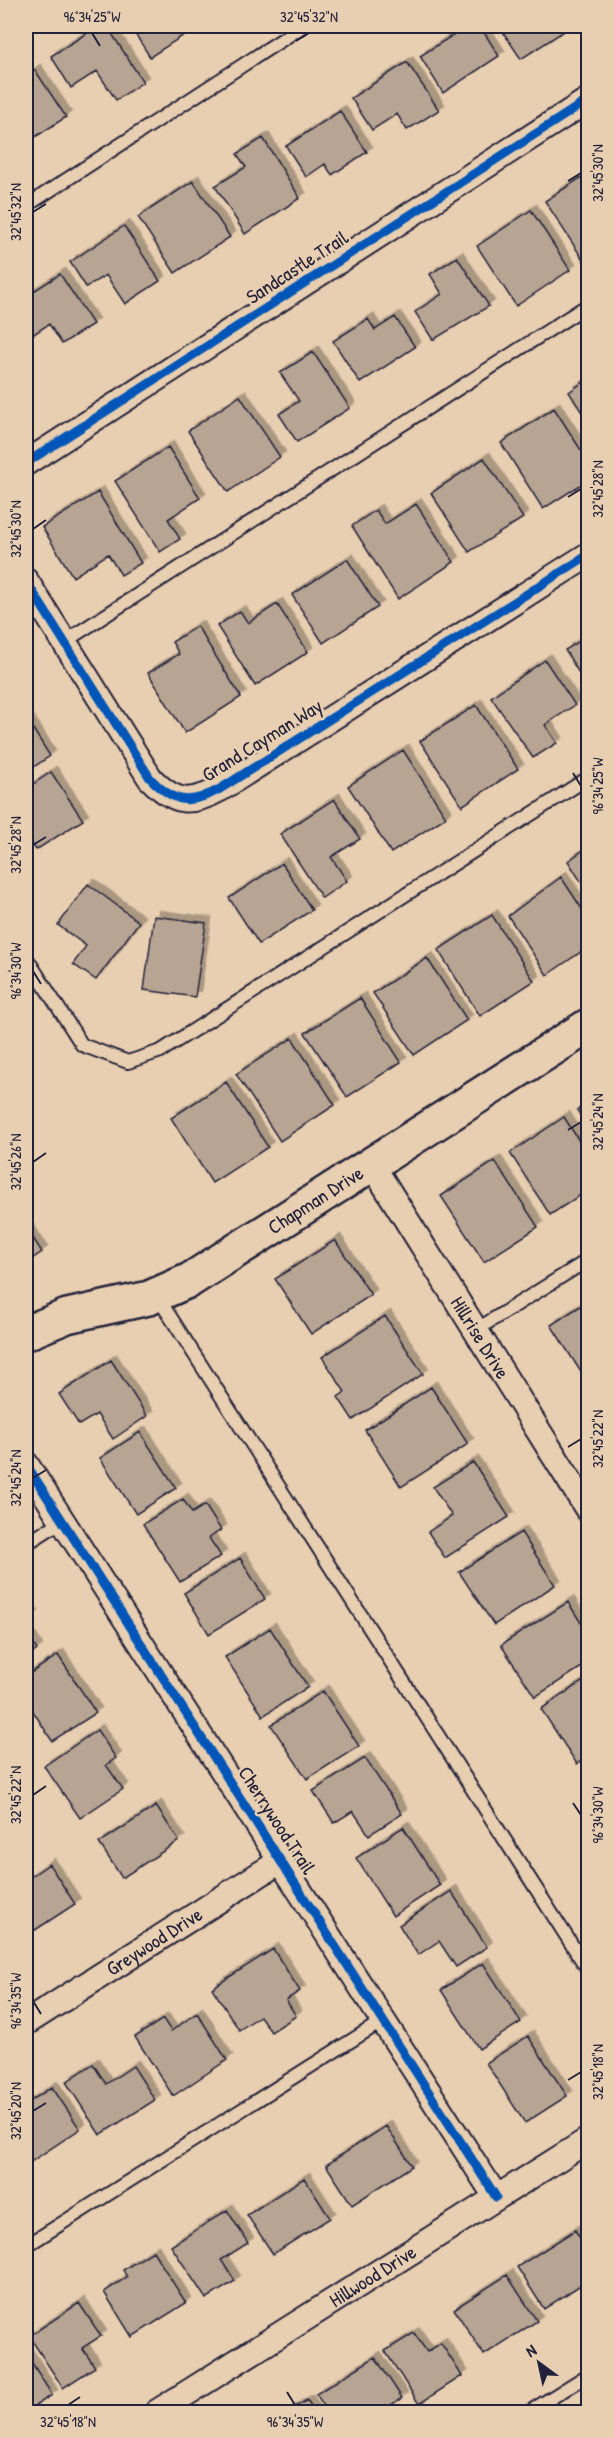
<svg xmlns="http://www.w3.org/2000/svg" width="614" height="2438" font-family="'Patrick Hand',sans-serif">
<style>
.building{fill:#b7a493;stroke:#22223b;stroke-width:1.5;filter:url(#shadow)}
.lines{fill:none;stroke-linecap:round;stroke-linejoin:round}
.lane-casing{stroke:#22223b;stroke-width:16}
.street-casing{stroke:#22223b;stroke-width:28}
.secondary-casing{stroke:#22223b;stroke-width:38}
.lane{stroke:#e9cfb1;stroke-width:12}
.street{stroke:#e9cfb1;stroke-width:24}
.secondary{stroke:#e9cfb1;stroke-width:33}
.cycleway-casing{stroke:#e9cfb1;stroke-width:13}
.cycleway{stroke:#0057b8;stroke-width:9}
.ticks{fill:none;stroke:#22223b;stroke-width:2}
.labels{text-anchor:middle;stroke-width:5;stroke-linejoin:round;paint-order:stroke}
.street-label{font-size:20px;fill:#22223b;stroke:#e9cfb1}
.neatline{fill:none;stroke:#22223b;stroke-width:2}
.ticks-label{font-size:15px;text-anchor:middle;fill:#22223b}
</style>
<defs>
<filter id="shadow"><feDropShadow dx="5.5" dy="-5.5" stdDeviation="0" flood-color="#0004"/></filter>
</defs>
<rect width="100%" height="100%" fill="#e9cfb1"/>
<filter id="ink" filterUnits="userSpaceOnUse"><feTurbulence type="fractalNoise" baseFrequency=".0167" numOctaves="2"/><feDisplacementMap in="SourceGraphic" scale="12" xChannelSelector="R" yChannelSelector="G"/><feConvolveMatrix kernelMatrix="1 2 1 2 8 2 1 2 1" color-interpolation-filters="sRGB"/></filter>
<g filter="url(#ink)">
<path class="building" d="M98,26H107L143,82L116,100L97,71L71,88L51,56Z
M130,26H198L150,57Z
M467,26H480L499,56L443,93L420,56Z
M499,26H572L521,59Z
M407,62L439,110L407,130L397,114L372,130L351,98Z
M35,70L66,117L26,143V76Z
M340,111L367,152L332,175L325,164L306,177L286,146Z
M263,138L300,198L245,234L215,186L246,167L237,154Z
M588,173V258L584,261L545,201Z
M193,181L230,237L175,273L138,217Z
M531,210L570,270L516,306L477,246Z
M124,226L160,281L125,304L106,275L86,287L70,262Z
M457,257L489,306L433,340L415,312L442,294L430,274Z
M60,274L93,324L62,344L49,324L26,339V296Z
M395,317L415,347L360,383L333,341L368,319L375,330Z
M313,352L350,408L297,442L279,414L299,401L280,373Z
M588,379V422L569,392Z
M240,396L280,457L228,492L188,431Z
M554,408L588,461V480L543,509L501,443Z
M168,447L200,498L168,519L180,539L160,552L115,481Z
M484,458L523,518L469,552L431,493Z
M98,492L141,563L121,575L108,554L73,577L42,527Z
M416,504L454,562L398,599L352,526L376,510L385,524Z
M347,559L378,607L323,643L292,595Z
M277,604L308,652L255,686L217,626L240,611L248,623Z
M197,626L241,697L185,733L148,673L179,654L172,642Z
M588,636V688L565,650Z
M545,660L575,705L545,725L557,743L533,758L491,697Z
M476,705L518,769L462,806L420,741Z
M26,718L50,756L26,772Z
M403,750L446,817L391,853L348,786Z
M51,772L83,820L36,850L26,835V789Z
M334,799L360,839L331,857L347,881L322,898L280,834Z
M588,847V893L568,861Z
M282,863L312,910L259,944L229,898Z
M561,877L588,918V947L547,975L508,916Z
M88,884L139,922L96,980L73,964L86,946L58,925Z
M492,915L534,981L480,1016L438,950Z
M154,916L206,923L195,997L144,990Z
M427,958L467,1020L414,1055L373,993Z
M360,998L401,1062L347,1097L305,1033Z
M292,1038L335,1105L280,1141L236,1074Z
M226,1082L268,1147L212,1183L171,1118Z
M588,1103V1129L577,1110Z
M564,1117L588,1155V1190L550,1215L510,1153Z
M495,1161L538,1227L484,1262L441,1196Z
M26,1227L42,1252L26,1263Z
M335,1240L371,1295L311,1334L275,1279Z
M588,1301V1379L586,1380L551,1325Z
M385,1316L423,1374L353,1420L338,1397L345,1392L322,1357Z
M111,1360L147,1416L113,1439L97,1414L79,1425L59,1394Z
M431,1387L468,1444L401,1487L365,1430Z
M140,1432L176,1488L136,1514L100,1458Z
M473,1462L509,1517L445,1558L428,1532L452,1516L433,1487Z
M183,1499L192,1513L205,1505L221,1530L209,1538L221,1556L180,1582L143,1524Z
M521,1532L555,1585L494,1625L459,1572Z
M240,1558L265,1599L209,1634L184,1593Z
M568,1602L588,1634V1663L535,1697L501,1645Z
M26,1605L33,1616L26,1621Z
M270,1628L308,1687L263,1716L225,1657Z
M26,1632L37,1650L26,1658Z
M58,1655L96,1713L52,1741L26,1700V1676Z
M588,1678V1757L577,1764L541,1709Z
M323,1691L359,1746L307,1779L271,1725Z
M97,1730L116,1758L106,1765L123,1789L80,1818L44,1766Z
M365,1758L402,1814L369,1835L353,1811L334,1823L313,1791Z
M156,1806L179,1841L122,1878L99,1843Z
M403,1827L440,1885L393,1916L356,1858Z
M49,1864L75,1904L26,1936V1880Z
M451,1891L487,1947L456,1967L439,1941L418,1955L399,1925Z
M273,1949L300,1991L286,2000L296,2016L271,2032L260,2016L239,2030L212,1988Z
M483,1963L521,2022L479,2049L441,1990Z
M197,2013L227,2060L173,2096L135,2037L163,2019L171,2031Z
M528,2036L567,2096L525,2123L486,2063Z
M93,2064L106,2084L133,2066L155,2100L100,2135L66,2082Z
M52,2087L80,2129L26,2165V2104Z
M386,2126L412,2166L352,2205L326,2165Z
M304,2178L330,2218L273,2254L247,2215Z
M227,2210L248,2243L221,2260L235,2281L206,2299L171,2246Z
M575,2230L588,2251V2280L544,2309L517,2267Z
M153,2251L186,2303L132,2337L104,2292L127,2277L123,2270Z
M507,2275L537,2321L484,2355L454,2309Z
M79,2303L101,2336L82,2348L95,2367L63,2388L29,2336Z
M414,2333L427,2352L441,2343L462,2376L419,2404L385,2351Z
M27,2355L52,2395L26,2412V2357Z
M375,2357L402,2398L380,2412H328L316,2394Z
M307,2400L315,2412H287Z"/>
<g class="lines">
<defs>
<path id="lane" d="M26,206L303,26
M64,642L588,305
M26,957L82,1045L128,1062L161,1051L588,778
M157,1296L588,1970
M476,1330L588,1260
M26,1544L62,1521
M26,2246L384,2020
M529,2412L588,2375"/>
<g id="street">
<path d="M26,463L588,100"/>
<path d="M26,581L150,778C174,803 189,806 220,789L588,555"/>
<path id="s1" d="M371,1163L588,1510"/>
<path d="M26,1464L496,2197"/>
<path id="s2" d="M26,2023L282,1860"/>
<path id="s3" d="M157,2412L588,2140"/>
</g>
<g id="secondary">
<path id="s4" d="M26,1333L67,1316L149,1298L190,1280L588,1026"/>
</g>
</defs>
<use href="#lane" class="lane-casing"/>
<use href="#street" class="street-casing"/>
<use href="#secondary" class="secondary-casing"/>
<use href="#lane" class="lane"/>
<use href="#street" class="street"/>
<use href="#secondary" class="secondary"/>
<defs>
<path id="cycleway" d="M26,463L588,100
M26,581L150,778C174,803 189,806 220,789L588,555
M26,1464L496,2197"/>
</defs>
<use href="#cycleway" class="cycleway-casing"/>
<use href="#cycleway" class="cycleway"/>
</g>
</g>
<path class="ticks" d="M92,33L100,46M296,41L309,33M568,181L581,173M33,212L46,204M568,497L581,489M33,529L46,520M573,773L581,786M33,845L46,837M33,971L41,984M568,1130L581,1122M33,1162L46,1153M568,1447L581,1439M33,1478L46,1470M33,1795L46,1786M573,1803L581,1815M33,2001L41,2014M568,2080L581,2072M33,2111L46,2103M287,2392L295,2405M68,2405L80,2397"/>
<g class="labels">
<g class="street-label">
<text transform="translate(297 267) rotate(-33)" y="7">Sandcastle Trail</text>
<text transform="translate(262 740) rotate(-32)" y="7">Grand Cayman Way</text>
<text dy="7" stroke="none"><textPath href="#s4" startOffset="322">Chapman Drive</textPath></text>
<text dy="7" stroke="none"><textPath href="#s1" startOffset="206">Hillrise Drive</textPath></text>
<text transform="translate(277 1820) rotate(57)" y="7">Cherrywood Trail</text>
<text dy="7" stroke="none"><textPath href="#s2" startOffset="152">Greywood Drive</textPath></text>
<text dy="7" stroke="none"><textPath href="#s3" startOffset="255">Hillwood Drive</textPath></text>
</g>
</g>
<rect width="614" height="2438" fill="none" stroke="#e9cfb1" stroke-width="66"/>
<g transform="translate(539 2363) rotate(327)" stroke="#e9cfb1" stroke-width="4.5" paint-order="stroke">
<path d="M0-4.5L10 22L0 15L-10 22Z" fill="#22223b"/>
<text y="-9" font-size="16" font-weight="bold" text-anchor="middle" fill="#22223b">N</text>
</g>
<rect x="33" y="33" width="548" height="2372" class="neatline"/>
<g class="ticks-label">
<text x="92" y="22">96°34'25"W</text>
<text x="309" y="22">32°45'32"N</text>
<text transform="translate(598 173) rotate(-90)" y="5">32°45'30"N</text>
<text transform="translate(16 212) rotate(-90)" y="5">32°45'32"N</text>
<text transform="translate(598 489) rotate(-90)" y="5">32°45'28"N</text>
<text transform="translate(16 529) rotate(-90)" y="5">32°45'30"N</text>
<text transform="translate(598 786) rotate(-90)" y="5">96°34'25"W</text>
<text transform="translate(16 845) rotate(-90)" y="5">32°45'28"N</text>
<text transform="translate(16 971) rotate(-90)" y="5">96°34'30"W</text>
<text transform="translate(598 1122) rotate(-90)" y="5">32°45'24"N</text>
<text transform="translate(16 1162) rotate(-90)" y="5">32°45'26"N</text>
<text transform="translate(598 1439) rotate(-90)" y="5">32°45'22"N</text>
<text transform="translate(16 1478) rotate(-90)" y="5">32°45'24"N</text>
<text transform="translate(16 1795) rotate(-90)" y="5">32°45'22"N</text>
<text transform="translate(598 1815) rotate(-90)" y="5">96°34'30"W</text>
<text transform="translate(16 2001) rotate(-90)" y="5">96°34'35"W</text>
<text transform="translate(598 2072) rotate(-90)" y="5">32°45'18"N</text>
<text transform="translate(16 2111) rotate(-90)" y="5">32°45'20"N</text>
<text x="68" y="2427">32°45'18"N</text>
<text x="295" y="2427">96°34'35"W</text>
</g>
</svg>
